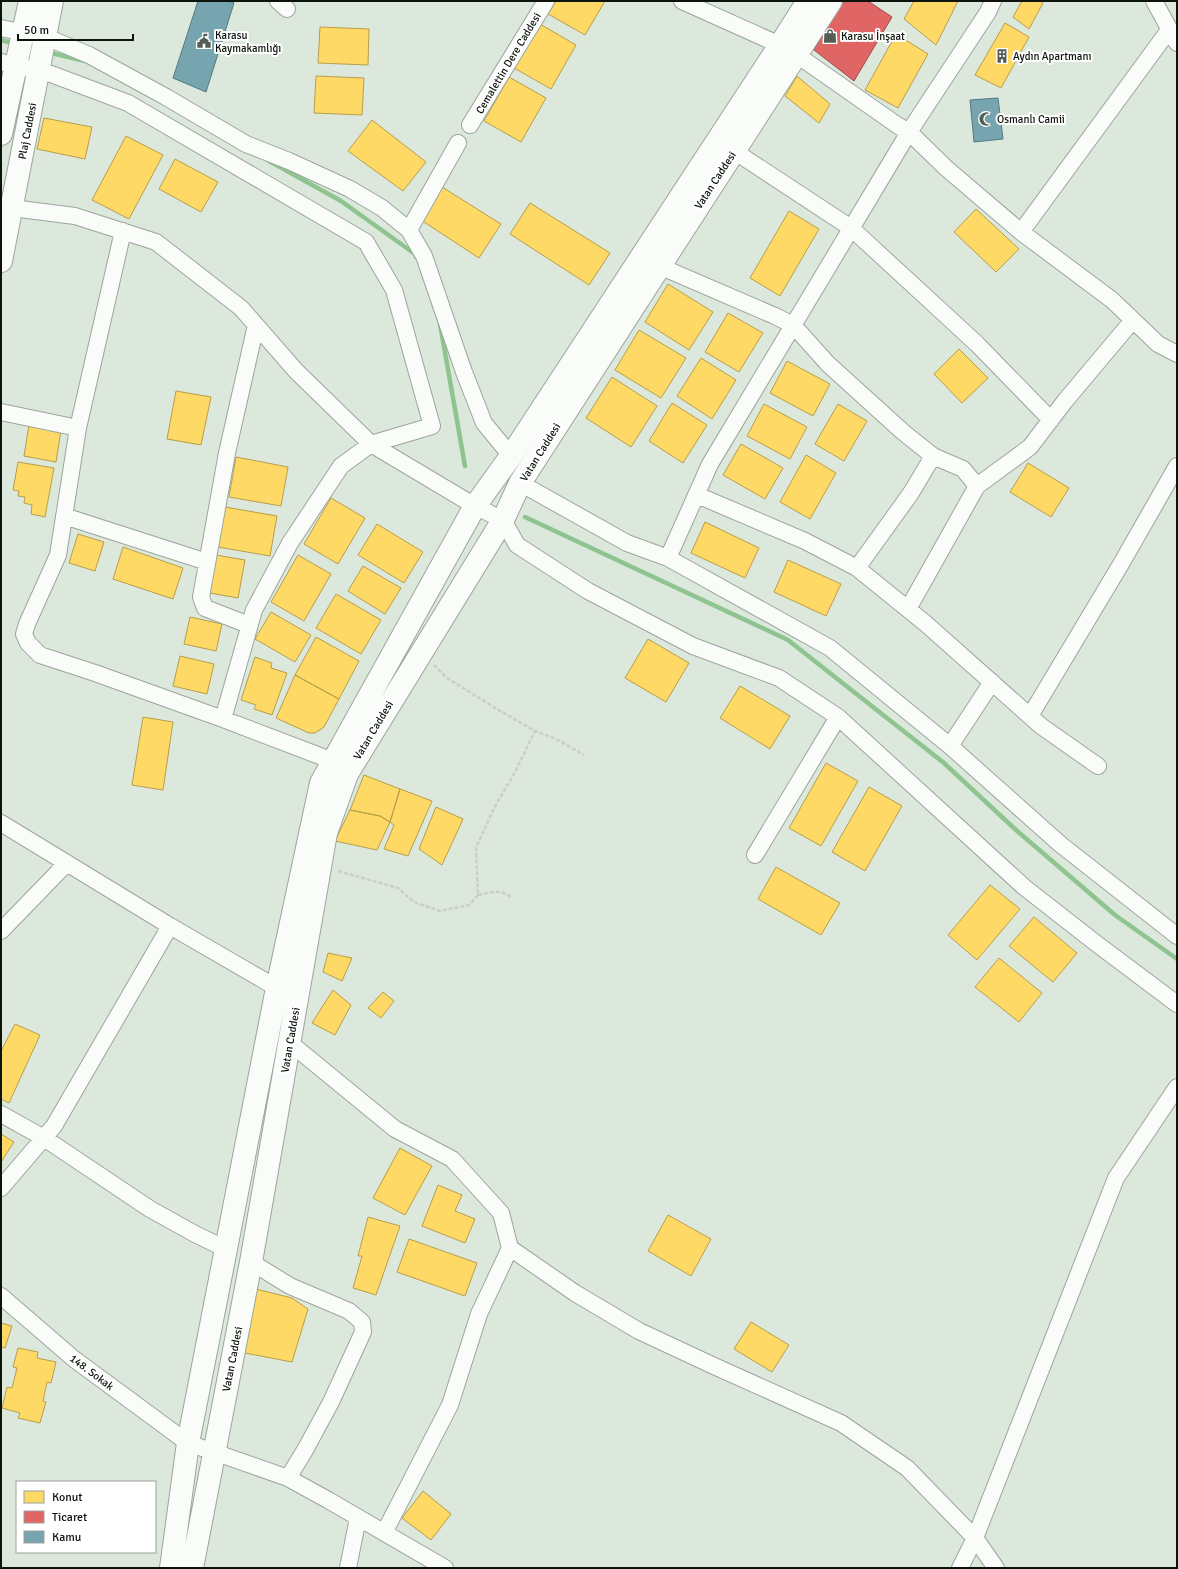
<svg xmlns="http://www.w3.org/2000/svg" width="1178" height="1569" font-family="Signika,sans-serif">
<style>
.homes{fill:#ffd966;stroke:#b69e4b}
.shops{fill:#e06666;stroke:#a04d4b}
.public{fill:#76a5af;stroke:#56797e}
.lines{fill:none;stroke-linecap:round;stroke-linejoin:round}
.stream{stroke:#8ec490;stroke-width:4.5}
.minor-casing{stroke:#9ca59c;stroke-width:18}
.secondary-casing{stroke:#9ca59c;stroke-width:24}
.primary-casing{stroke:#9ca59c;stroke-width:24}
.path{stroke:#caceca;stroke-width:2.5;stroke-dasharray:4 2;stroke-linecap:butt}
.minor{stroke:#fafcfa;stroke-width:16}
.secondary{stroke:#fafcfa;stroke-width:22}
.primary{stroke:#fafcfa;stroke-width:22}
.labels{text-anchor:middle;stroke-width:4;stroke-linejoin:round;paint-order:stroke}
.poi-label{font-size:11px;fill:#0b130b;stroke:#fff;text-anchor:start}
.street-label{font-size:11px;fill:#0b130b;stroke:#fff}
</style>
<rect width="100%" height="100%" fill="#dce8dc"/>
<path class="homes" d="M556,1H605L585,35L548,14Z
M914,1H958L936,45L904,19Z
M1022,1H1040L1043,3L1029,29L1013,17Z
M1005,23L1029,37L1001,88L975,75Z
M540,24L576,45L551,89L514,68Z
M320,27L369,29L368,65L318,63Z
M896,34L928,54L898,108L865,90Z
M316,76L364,78L362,115L314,113Z
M797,76L830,104L819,123L785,96Z
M509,77L546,98L521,142L484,121Z
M44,118L92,127L85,159L37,149Z
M372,120L426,162L403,191L348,151Z
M126,136L163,155L129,219L92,200Z
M175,159L218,182L201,212L159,189Z
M442,187L501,224L479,258L421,220Z
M530,203L610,253L589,285L510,234Z
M976,209L1019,249L996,272L954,232Z
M789,211L819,229L780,296L750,278Z
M668,284L713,312L689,350L645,322Z
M728,313L763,333L739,372L705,352Z
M639,330L686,358L661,398L615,370Z
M959,349L988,378L962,403L934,374Z
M701,358L736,380L712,419L677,396Z
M787,361L830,384L813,416L770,393Z
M612,377L657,406L631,447L586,418Z
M176,391L211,397L201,445L167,439Z
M672,403L707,425L683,463L649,441Z
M764,404L807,427L790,459L747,436Z
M838,404L867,421L844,461L815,444Z
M29,425L61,430L56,462L24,456Z
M741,444L783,468L765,499L723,475Z
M806,455L836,473L810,519L780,502Z
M236,457L288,467L281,506L229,497Z
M18,462L54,468L45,517L31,514L32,505L24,503L25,497L18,496L19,491L13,490Z
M1028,463L1069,488L1051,517L1010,492Z
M331,498L365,518L338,564L304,544Z
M225,507L277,516L270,556L218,547Z
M705,522L759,548L745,578L691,553Z
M377,524L423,552L404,583L358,555Z
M78,534L104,542L95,571L69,563Z
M123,547L183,568L173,599L113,579Z
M216,555L245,560L238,598L210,593Z
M298,555L331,574L304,621L271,602Z
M788,560L841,584L826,616L774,592Z
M363,566L401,588L385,614L348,591Z
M336,594L381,620L361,654L316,628Z
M271,612L311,635L295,662L255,639Z
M190,617L222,624L216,651L184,644Z
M316,637L359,661L339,699L295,675Z
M648,639L689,663L666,702L625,678Z
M180,656L214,664L207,694L173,686Z
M255,657L272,663L271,668L287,673L272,715L254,709L256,705L241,700Z
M295,675L339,699L324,727L315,733H309L276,718Z
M740,686L790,716L770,749L720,718Z
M143,717L173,722L163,790L132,785Z
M826,763L858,781L821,846L789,828Z
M364,775L400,789L390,822L380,816L350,810Z
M869,787L902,806L865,871L832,852Z
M400,789L432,801L408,856L384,849L394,825L390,822Z
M436,807L463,819L442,865L419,849Z
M350,810L380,816L390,822L377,850L335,841Z
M776,867L840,903L821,935L758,899Z
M990,885L1020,909L977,960L948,935Z
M1034,917L1077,953L1053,982L1009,946Z
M328,953L352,958L342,981L323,972Z
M999,958L1042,993L1019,1022L975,987Z
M333,990L351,1005L335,1035L312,1023Z
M383,992L394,1001L381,1018L368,1008Z
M15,1024L40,1035L9,1103L1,1099V1051Z
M1,1134L14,1142L1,1162Z
M400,1148L432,1166L405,1215L373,1198Z
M438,1185L462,1195L455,1211L475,1219L465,1243L422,1226Z
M668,1215L711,1239L691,1276L648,1251Z
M368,1217L400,1226L376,1295L353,1288L362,1256H358Z
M409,1239L477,1263L465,1296L397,1272Z
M256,1289L292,1298L308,1309L292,1362L245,1353Z
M751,1322L789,1345L772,1372L734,1349Z
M1,1323L12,1326L5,1348L2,1347L1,1350Z
M18,1348L38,1352L37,1358L56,1362L51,1383L47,1382L43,1401L46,1402L40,1423L18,1418L20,1413L2,1408L7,1387L12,1388L17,1368L13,1367Z
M423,1491L451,1514L431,1540L402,1518Z"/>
<path class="shops" d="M842,1H868L892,17L854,81L814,50Z"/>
<path class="public" d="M198,1H228L234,3L206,92L173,78Z
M998,98L1003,139L974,142L970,100Z"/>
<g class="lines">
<path class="stream" d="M1,40L15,44
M47,52L85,61
M269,161L341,201L415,254L416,257
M440,324L465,466
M525,517L788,640L944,763L1016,830L1115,915L1177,959"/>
<defs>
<path id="minor" d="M278,1L287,9
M682,1L780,45L797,55L897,125L909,132L946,168L1021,232L1112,300L1158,344L1177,354
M1154,1L1177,43
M1,28L46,37L89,55L166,97L246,144L289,161L350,189L382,208L409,230L424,256L464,372L484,423L511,456
M1,62L51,74L128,103L366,242L394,290L432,426L371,444L341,466L290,543L254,610L223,719
M470,125L546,1
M734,151L851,228L977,344L1051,420
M12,208L75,216L156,242L241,308L296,371L371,444L475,506L503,520L517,545L588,591L693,646L779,678L838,717L1024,887L1097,944L1177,1004
M409,230L458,143
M123,231L78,428L58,555L27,624L24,634L28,643L40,655L95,673L223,719L333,761
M1021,232L1169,30
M659,266L775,316L793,325L828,364L903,432L933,456L963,469L977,486L1030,447L1065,401L1133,320
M1,412L78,428
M520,483L627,543L668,558L830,648L950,746L1060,844L1177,936
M697,495L805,541L857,568L925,623L1041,726L1098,766
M64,516L207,562
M668,558L710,464L909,132L988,12L993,1
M857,568L911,493L933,456
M908,609L977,486
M249,625L205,608L201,597L227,453L256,325
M1030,716L1121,564L1177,466
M950,746L992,682
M1,823L170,926L277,988
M755,855L838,717
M1,931L67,863
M290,1043L395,1129L452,1159L501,1213L510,1248L479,1314L450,1405L384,1533
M1,1114L44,1138L150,1209L195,1234L226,1249
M1,1188L54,1126L170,926
M510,1248L575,1293L639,1331L714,1366L841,1423L907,1468L975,1538L996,1568
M251,1262L290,1286L349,1311L362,1322L363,1332L331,1402L305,1450L288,1478
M1,1296L74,1359L188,1443L288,1478L328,1500L445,1568
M348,1568L358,1518
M960,1568L975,1538L1116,1178L1177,1087"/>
<path id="secondary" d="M171,1568L188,1443L277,988L321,783L475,506L511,456L780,45L808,1
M192,1568L251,1262L326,833L347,774L503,520L520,483L831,1"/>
<path id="primary" d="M1,134L30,1
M1,261L52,1"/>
</defs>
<use href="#minor" class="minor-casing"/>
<use href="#secondary" class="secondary-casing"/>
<use href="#primary" class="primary-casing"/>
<path class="path" d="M434,665L447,678L497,709L535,731L556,739L584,755
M338,871L398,888L414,902L440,911L469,905L478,895L476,848L494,808L514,774L535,731
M478,895C490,892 501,889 511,897"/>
<use href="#minor" class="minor"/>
<use href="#secondary" class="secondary"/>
<use href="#primary" class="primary"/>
</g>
<defs>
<symbol id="shop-bare" viewBox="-9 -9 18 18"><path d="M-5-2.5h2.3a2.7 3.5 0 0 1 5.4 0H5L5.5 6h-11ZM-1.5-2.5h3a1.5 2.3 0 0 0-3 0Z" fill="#545e54" stroke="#fff" stroke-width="2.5" paint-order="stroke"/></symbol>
<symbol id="civic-bare" viewBox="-9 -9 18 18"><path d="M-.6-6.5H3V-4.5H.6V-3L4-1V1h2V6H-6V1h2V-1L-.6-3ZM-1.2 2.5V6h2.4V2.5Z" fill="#545e54" stroke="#fff" stroke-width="2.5" paint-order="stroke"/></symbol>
<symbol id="building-bare" viewBox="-9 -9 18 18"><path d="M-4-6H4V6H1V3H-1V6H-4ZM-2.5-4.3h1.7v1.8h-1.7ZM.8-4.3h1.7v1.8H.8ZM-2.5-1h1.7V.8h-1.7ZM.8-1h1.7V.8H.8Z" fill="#545e54" stroke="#fff" stroke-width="2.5" paint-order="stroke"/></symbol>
<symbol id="mosque-bare" viewBox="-9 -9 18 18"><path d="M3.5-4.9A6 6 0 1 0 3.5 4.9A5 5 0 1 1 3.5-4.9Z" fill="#545e54" stroke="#fff" stroke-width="2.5" paint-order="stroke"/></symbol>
</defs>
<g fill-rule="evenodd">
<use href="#shop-bare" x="820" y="26" width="20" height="20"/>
<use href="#civic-bare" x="194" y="31" width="20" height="20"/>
<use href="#building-bare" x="992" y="46" width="20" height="20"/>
<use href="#mosque-bare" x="976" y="109" width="20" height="20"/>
</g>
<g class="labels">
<g class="poi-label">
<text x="215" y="39">Karasu<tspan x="215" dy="13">Kaymakamlığı</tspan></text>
<text x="841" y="40">Karasu İnşaat</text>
<text x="1013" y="60">Aydın Apartmanı</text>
<text x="997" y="123">Osmanlı Camii</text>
</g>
<g class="street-label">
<text transform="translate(508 63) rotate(-59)" y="4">Cemalettin Dere Caddesi</text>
<text transform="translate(27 131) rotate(-79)" y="4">Plaj Caddesi</text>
<text transform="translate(715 180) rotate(-57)" y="4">Vatan Caddesi</text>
<text transform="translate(540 452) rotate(-58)" y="4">Vatan Caddesi</text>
<text transform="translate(373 730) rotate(-59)" y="4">Vatan Caddesi</text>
<text transform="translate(290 1040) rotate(-80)" y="4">Vatan Caddesi</text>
<text transform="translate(232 1359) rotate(-79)" y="4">Vatan Caddesi</text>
<text transform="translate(92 1372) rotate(37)" y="4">148. Sokak</text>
</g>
</g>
<rect width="1178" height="1569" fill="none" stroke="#0b130b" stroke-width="4"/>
<rect x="16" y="1481" width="140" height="72" fill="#ffffff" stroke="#9da19d"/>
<rect x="24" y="1491" width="20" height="12" fill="#ffd966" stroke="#9da19d"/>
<text x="52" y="1501" font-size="12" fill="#0b130b">Konut</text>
<rect x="24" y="1511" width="20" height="12" fill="#e06666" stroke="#9da19d"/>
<text x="52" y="1521" font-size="12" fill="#0b130b">Ticaret</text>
<rect x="24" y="1531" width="20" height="12" fill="#76a5af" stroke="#9da19d"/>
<text x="52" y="1541" font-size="12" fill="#0b130b">Kamu</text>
<path d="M18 34v6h115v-6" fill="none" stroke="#0b130b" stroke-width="2"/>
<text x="24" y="34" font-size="12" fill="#0b130b" stroke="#ffffff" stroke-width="3" paint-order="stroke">50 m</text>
</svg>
